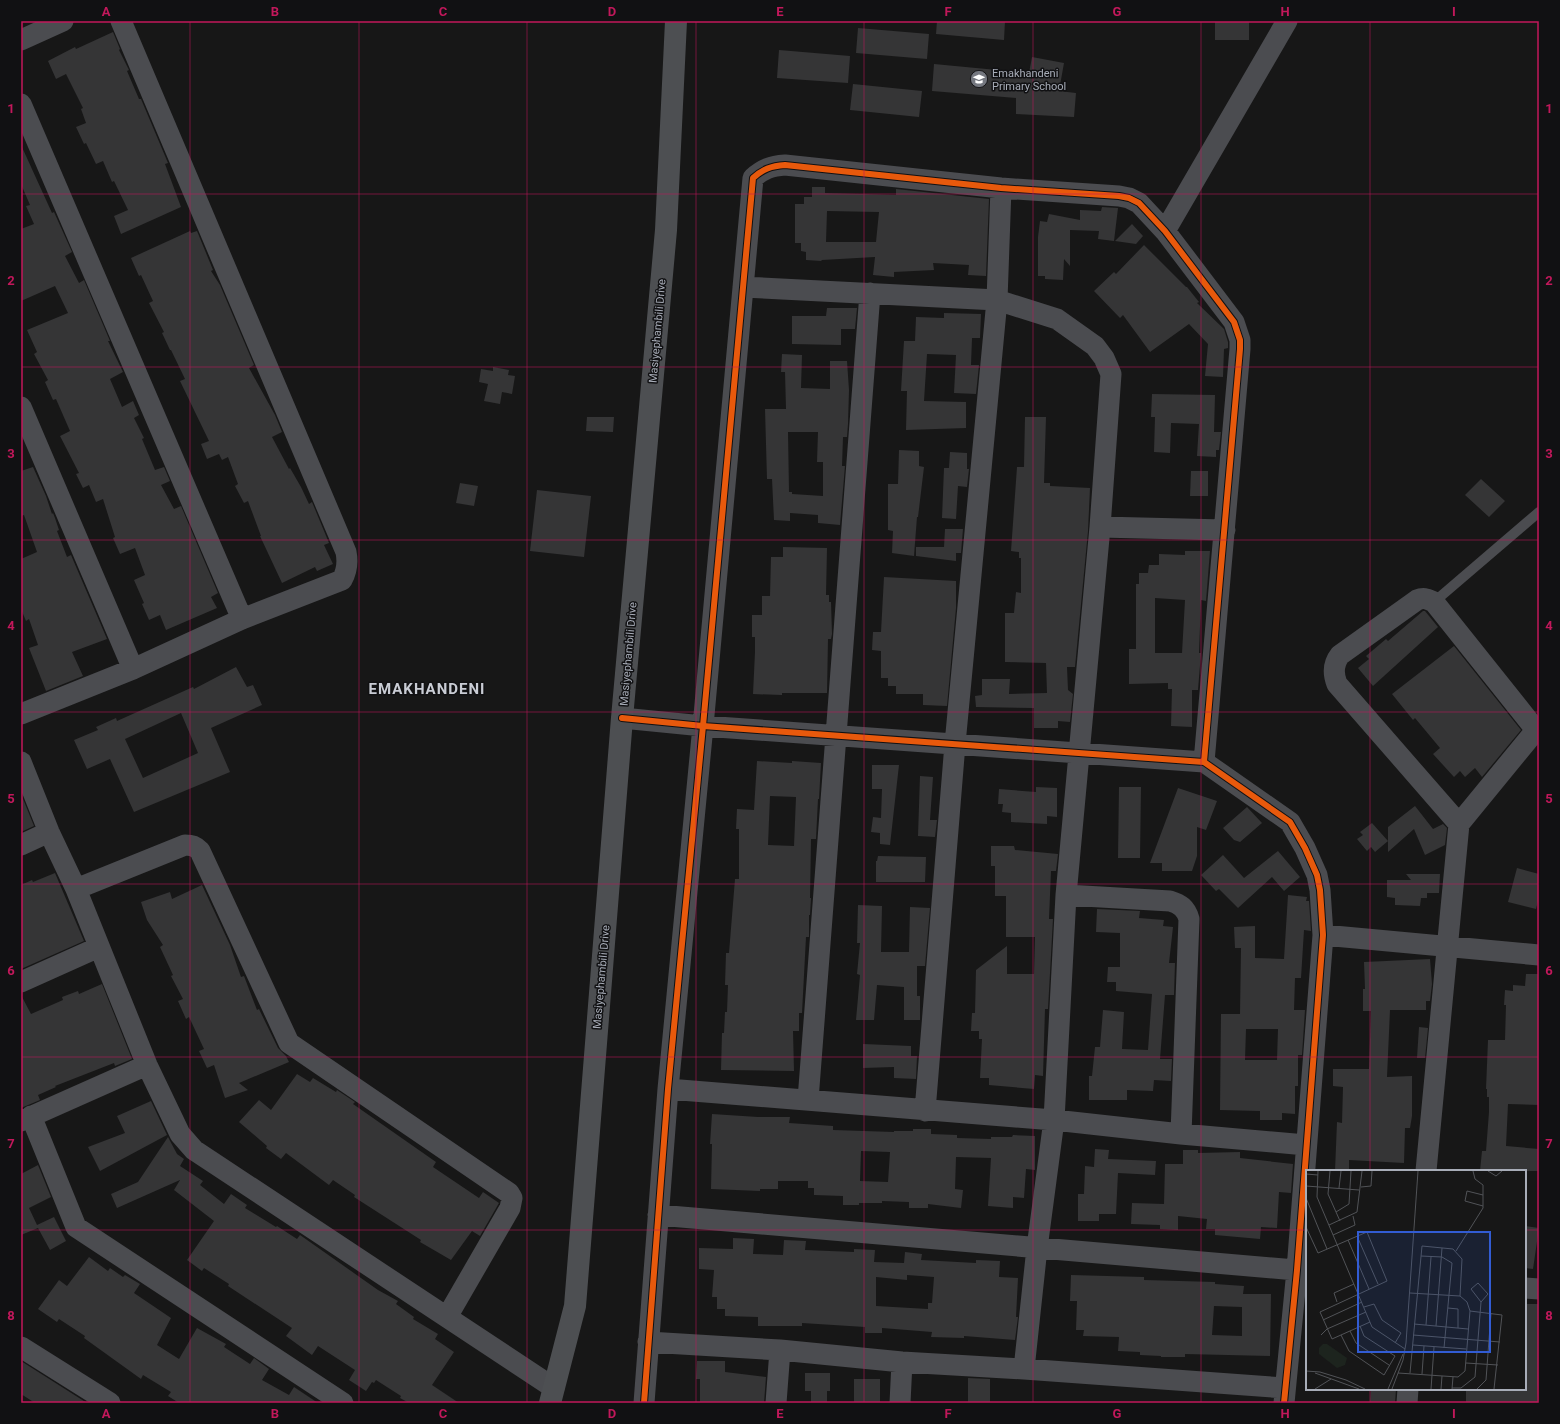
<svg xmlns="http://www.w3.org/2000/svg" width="1560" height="1424" font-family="Roboto,sans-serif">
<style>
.building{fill:#353536;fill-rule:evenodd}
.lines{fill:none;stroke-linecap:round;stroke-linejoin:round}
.service{stroke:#4b4c50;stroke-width:10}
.minor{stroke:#4b4c50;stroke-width:21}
.primary{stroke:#4d4f52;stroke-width:22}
.cycleway-casing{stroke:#111113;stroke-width:8}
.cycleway{stroke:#e8590c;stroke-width:6}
.grid{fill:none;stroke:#c2185b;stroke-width:1;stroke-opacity:0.55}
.labels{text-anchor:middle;stroke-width:3;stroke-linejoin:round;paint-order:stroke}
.poi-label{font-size:11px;fill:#a8adb8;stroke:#111113;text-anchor:start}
.street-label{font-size:11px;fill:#a8adb8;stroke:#111113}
.district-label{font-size:15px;font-weight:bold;letter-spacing:1px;fill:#c9ccd4;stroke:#111113}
.inset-road{fill:none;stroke:#515357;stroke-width:1}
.view{fill:#325cd3;fill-opacity:0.15;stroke:#325cd3;stroke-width:2}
.inset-edge{fill:none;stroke:#a8adb8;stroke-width:2}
.neatline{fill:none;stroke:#c2185b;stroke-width:1.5}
.grid-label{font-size:13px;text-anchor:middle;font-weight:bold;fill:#c2185b}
</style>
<rect width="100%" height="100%" fill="#171717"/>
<path class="building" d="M937,21H1005L1004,40L936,34Z
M1215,21H1249V40H1215Z
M858,28L929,34L927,59L856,53Z
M113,32L120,49L119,50L129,70L127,71L139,99H141L168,163L165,164L181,207L121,234L114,216L128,210L114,181L112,182L103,161L96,164L86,143L84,144L76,127L86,123L81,109L83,108L66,74L56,79L48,61L75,47L76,49Z
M779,50L850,56L848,83L777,78Z
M1032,57L1064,63L1059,91L1076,93L1074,117L1016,114V98L932,91L934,64L1029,73Z
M853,84L922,91L919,117L850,110Z
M21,145L52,213L54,212L72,252L65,256L79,283L84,280L110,341H108L123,372L110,379L122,407L133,401L139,415L134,418L144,438L142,439L155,470L164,467L170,481L161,485L174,509L181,506L218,593L211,597L217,608L166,630L160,615L149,620L142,604L144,603L134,580L145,575L135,548L120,554L113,538L115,537L103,499L96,502L89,485L83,488L76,474L79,473L60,436L70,431L56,399L53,400L45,382L48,380L34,354L37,352L27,330L68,313L55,286L21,301V229L34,224L26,206L30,205L21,184Z
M812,187H825V193L896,195V189L989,199L986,276L968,275L969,265L933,263L934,270L894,272V277L873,275L875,257L822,260L821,261L806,260V252L801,251V243H795V204H804V197H812ZM827,211L879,212L876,242H826Z
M1102,207L1118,208L1114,241L1098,239L1099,231L1070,230V266L1064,259L1063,280L1045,279V276H1038V237L1040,221L1047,222L1049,214L1080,220V210L1101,211Z
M1132,224L1143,236L1136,244L1115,241Z
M190,231L191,233L197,231L213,270L211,271L220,285L254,365L249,368L275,415L282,432L272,437L289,469L290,468L301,487L309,504L312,502L329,543L324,545L333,564L317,571L315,567L282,583L260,536H261L248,501L244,503L235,486L238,484L228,457L222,460L219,454L207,459L201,444L209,441L180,381L185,379L171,350H170L162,333L164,332L149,303L153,301L141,275L139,276L131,258Z
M1144,245L1186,287H1187L1199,302L1197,303L1224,329L1228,342V348L1224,349L1223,377L1205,376L1208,344L1189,324L1150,352L1123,315L1120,318L1094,291L1114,272L1116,274Z
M827,308H857L855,329H841V345L792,344V316H826Z
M944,313L981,314L980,338H972L971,365H979L976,394L954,393L956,355L927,354L924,401L966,402V428L906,430L907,391H901L904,341H915L916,317L944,318Z
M782,354L802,355L801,388L830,389V361H847L849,390L848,424L847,437H843L842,466H845L840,525L818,523V515L790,513V521L774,520L772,479H767L765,409H786L785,372H781ZM788,432H818L817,462H823V496L792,494V492H789Z
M493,367L509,370L508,375L515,376L512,394L502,392L500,404L484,401L488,384L479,382L481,369L493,371Z
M1152,394L1215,395L1214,432H1221L1219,450H1216V457L1197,456L1199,424L1171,423L1170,453L1154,452L1155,417H1151Z
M587,417H614L613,432L586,431Z
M1025,417H1046L1044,483H1050V486L1090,488L1088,531L1075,667H1067L1068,690L1073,694L1070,722L1058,721V728H1034V708L976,707L975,696L982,695V679H1010L1009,694L1047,693L1046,663L1005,662V613H1014L1016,592L1021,593V558H1019V552L1011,551L1017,467H1024Z
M899,450L919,451V466L924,467L918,517H917L914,556L892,553L893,531L888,530V484H898Z
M950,452L967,453V469H969L967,487L958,486L956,519L942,518L944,468H949Z
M33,467L46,496L52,514L53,513L55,518L59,530L57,531L67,557L71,555L107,639L72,652L83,676L46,691L29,648L38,645L29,619L26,621L21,609V559L37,552L24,515L21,516V471Z
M1191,471H1208V496H1190Z
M1481,479L1505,501L1489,517L1465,495Z
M460,483L478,486L474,506L456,503Z
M537,490L591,496L584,557L530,551Z
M945,529H963L961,553H956V561L916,556V547H944Z
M783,547L827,548L826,595H829V602H831L832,634L831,639H828L827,693H782V695L753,694L755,652V637H752V615H762V596H770L771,557H783Z
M1185,551H1210L1206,601L1201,600L1199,653H1201L1198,690H1192V727L1171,726L1172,689H1168V683L1129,684V649H1136V584H1139V573H1148L1149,565H1159V554L1185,555ZM1155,598L1185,600L1182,653H1155Z
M884,577L956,581V608L947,706L923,705V694H896V686H888V678H881V651L872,650L873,632H881Z
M1423,611H1425L1438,627L1373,686L1358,668L1369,659L1366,656L1386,639L1388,641Z
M1454,646L1521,730L1482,777L1475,768L1465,777L1460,771L1454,777L1433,754L1440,748L1415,718L1413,720L1392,694Z
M236,667L247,687L253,685L262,705L211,728L230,772L134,812L110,759L87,769L74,740L98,730L96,727L116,718L117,721L193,687L194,689ZM181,713L198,753L143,778L125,739Z
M757,761L792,763V761L821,763L819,799H818L816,839H811L810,898H811L810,915H809V937H806L802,1013H799V1031H793L794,1071L721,1070L722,1033H724L725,1012H727L728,985H725L726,953H729L735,879H739V829H736L737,809L754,810ZM770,796L796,797L794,846L768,845Z
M872,765H899L890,845L880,844V833L871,832L873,817L881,818L882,789H872Z
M920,776L933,777L930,820H937L935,837L918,836Z
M1036,787L1057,788V817L1047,816V824L1011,822V813L1002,812L1003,804H998L999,789L1036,792Z
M1119,787H1141L1140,858H1118Z
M1178,788L1217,801L1206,830L1197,827V856L1192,871H1162V863H1150Z
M21,794L34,826L21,832Z
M1415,806L1433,829L1443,824L1447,828L1445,845L1425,855L1414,829L1388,852V827Z
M1247,807L1262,823L1240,842L1234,840L1223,828Z
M1372,823L1388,841L1375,852L1371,847L1367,851L1357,839L1363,835L1360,832Z
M991,846H1014L1015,850L1058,854L1056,871H1051L1049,919H1053L1048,1009H1045L1043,1076L1035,1075L1034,1089L989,1085V1078H980L982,1039H979V1031H971L972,1013H975L976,970L1007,946V974H1034L1035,937H1006V896H995V866H991Z
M1278,851L1300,877L1284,891L1272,877L1238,908L1219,889L1216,891L1201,875L1223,855L1244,878Z
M878,856L926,857L925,882H876V861H877Z
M1517,868L1539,874V897L1536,909L1508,902Z
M55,873L84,941L21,969V885L32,880L33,882Z
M1406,874H1440L1439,893H1427V898H1421L1420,906L1395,905V898L1387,897V880H1411Z
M202,885L230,945L241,977L244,976L257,1010L259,1009L278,1048L286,1056L289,1062L239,1083L248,1090L225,1098L214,1065L207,1068L199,1051L204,1049L189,1017L186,1019L178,1001L183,999L171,976L173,975L160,947L163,945L147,920L141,902L170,892L172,899Z
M1288,895L1307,897L1306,901H1309L1311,931L1304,930L1301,978H1295L1294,1010H1305L1302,1055H1298V1086H1295V1114L1282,1113V1120H1260V1111L1220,1110L1221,1014H1240L1241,948H1235L1234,927L1255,926V958L1284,959ZM1246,1029H1278L1277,1060H1245Z
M858,905L882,906L881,952H909L910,907L930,908L925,966H917V996H920V1020H904V987L877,985L874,1020H856L860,975L857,974L860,943H857Z
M1097,909L1140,911L1139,918L1164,920L1163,926L1173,927L1169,963H1175L1174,995H1165L1160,1059H1172L1171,1081L1154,1080L1153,1091L1127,1090V1100H1089V1076H1092L1095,1047H1100L1103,1010L1124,1012L1122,1049L1148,1050L1152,994L1116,991V982H1107L1108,967H1120V933L1096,932Z
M1430,959L1432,984L1430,1001H1426V1010H1390L1387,1077L1412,1076V1116L1410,1128H1405L1404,1163L1349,1160V1171H1335L1337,1122L1342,1123L1343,1087L1333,1086V1069H1369L1371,1011H1363V989H1365L1364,962Z
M1526,974H1539V1105L1508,1104L1506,1146L1539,1149V1171H1480L1482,1151H1486L1489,1112V1097H1487V1089H1486L1488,1040H1505L1506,1005H1504L1505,990L1513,991V985L1525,986Z
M102,984L132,1059L115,1066L114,1063L55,1086L56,1087L38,1095L40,1100L21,1108V995L31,1014L63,1000L62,997L78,991L79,994Z
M1419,1027L1428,1028L1425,1058H1417Z
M863,1044L911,1046V1056H917L916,1079L894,1078V1067L863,1068Z
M297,1074L310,1082L313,1078L336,1092L337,1090L355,1102L353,1104L436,1162L433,1167L479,1198L483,1192L499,1203L480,1236L472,1231L451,1260L420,1242L421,1240L354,1197L355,1195L333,1180L329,1185L286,1153L281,1159L266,1148L267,1146L239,1122L259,1100L271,1110Z
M151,1101L167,1135L100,1171L88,1147L125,1133L117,1116Z
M712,1114L758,1117H790L789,1123L833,1126V1130L894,1132V1131H913V1129H931V1134L957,1135V1138L991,1139V1137H1012L1013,1135L1035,1136V1170L1026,1169L1024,1198L1013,1197V1208L988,1206L991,1158L956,1157L955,1189L963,1190L961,1208L928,1204V1208H909V1202L882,1201V1203H859V1205H843V1196L814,1195V1188H808V1181H778V1189H760V1191L711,1189L712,1144H710ZM861,1151L890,1152L888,1182L860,1181Z
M168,1137L177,1154L184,1159L180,1166L203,1181L200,1185L224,1204L231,1194L247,1205L245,1208L276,1227L277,1226L297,1239L300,1235L378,1290L398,1301L396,1304L414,1317L413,1319L438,1334L435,1339L454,1352L432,1385L459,1403H409L400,1398L401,1396L376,1380L374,1383L372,1382L366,1391L349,1380L355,1370L318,1346L312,1355L286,1336L292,1328L228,1286L229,1284L204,1268L202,1271L187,1260L214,1221L174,1190L180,1180L117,1208L111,1194L138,1182Z
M1095,1149L1109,1150L1108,1159L1156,1161L1155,1175L1118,1173L1116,1214H1099V1221H1078V1194H1084L1085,1166L1094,1167Z
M1183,1150H1198V1153L1240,1152V1158L1293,1164L1291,1193L1279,1192L1277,1228L1261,1227L1260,1239L1215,1235V1229H1206L1207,1219L1178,1216V1230L1160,1229V1225L1131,1224L1132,1203L1164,1204L1165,1164H1183Z
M38,1165L51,1197L29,1208L37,1225L54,1217L66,1241L50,1250L38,1228L21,1235V1174Z
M1525,1226L1539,1228L1533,1269L1525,1268Z
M733,1238L754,1239L753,1254L783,1255L784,1240L806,1241L805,1250L854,1252V1249L875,1250L874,1262L904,1263L905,1252L922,1254L921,1260L976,1263V1260L1000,1261L999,1277L1018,1278L1016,1317H1018L1015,1340L964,1336V1338L931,1337L932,1332L882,1328V1333H865V1327L802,1323V1326H758V1317L725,1316V1309H717V1297H712L714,1270L699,1269V1248L733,1249ZM907,1275L934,1277L932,1303H928V1309L876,1306V1277L907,1280Z
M89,1257L108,1271L110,1268L123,1277L125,1275L140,1284L134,1293L171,1318L157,1345L179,1359L197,1328L226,1344L224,1347L250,1364L254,1358L269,1369L262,1380L289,1395L294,1387L318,1403H179L168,1396L171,1392L143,1375L141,1379L84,1338L85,1336L59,1319L57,1322L38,1309L59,1280L67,1286Z
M1071,1275L1144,1277V1280L1215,1282V1284L1244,1286L1243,1294H1271L1270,1356L1185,1354V1357H1161V1356L1140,1355V1352L1118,1351L1119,1337L1083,1336L1084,1330H1076L1077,1301H1070ZM1214,1306L1242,1307V1336L1212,1335Z
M1525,1304H1539V1366L1537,1403H1466V1389H1525Z
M21,1361L87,1403H35L21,1394Z
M697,1361H725V1372L766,1377L764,1403L700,1402V1379H696Z
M805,1373H830V1391H827V1403H811V1391H805Z
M968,1378L990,1379V1403H968Z
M854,1379H880V1403H854Z
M1371,1389H1396L1395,1403H1370Z"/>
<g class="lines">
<path class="service" d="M1434,602L1539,512"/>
<path class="minor" d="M21,40L63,21
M21,104L242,619
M1165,231L1287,21
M743,287L997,300L1057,319L1095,346L1104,358L1111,374L1100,527L1066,895L1054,1120L1037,1248L1024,1369
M21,407L133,669
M1100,527L1225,530
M21,714L133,669L242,619L342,580C347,571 348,562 346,552L121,21
M622,718L703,726L1204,762L1290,822L1305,848L1317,875L1320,890L1323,935L1297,1270L1284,1403
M21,762L49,832L76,889L147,1065L180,1134L194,1150L554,1388
M21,845L49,832
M76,889L185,845C192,845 195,846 200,851L289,1043L509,1193L512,1198L510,1208L447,1317
M1066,895L1170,901C1180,904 1186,908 1189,919L1181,1134
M1323,935L1539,955
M21,982L99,947
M668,1089L1054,1120L1181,1134L1306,1145
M808,1100L870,293
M925,1111L955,744L997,300L1001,188
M31,1116L76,1227L343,1403
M21,1121L147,1065
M1426,1171L1459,824L1536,730L1434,602C1427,599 1424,597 1417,600L1340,655C1333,664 1333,674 1337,684L1459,824
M658,1215L1307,1271
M1525,1288L1539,1289
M648,1342L780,1350L902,1362L1024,1369L1285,1388
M21,1347L110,1403
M644,1403L668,1089L703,726L753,178C763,169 771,166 785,165L1001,188L1119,196L1129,198L1139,203L1165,231L1234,322L1240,340V349L1204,762
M776,1403L780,1350
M900,1403L902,1362
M1407,1403L1408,1389"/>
<path class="primary" d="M550,1403L575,1306L622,718L666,230L676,21"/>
<defs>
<path id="cycleway" d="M622,718L703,726L1204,762L1290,822L1305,848L1317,875L1320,890L1323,935L1297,1270L1284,1403
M644,1403L668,1089L703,726L753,178C763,169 771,166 785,165L1001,188L1119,196L1129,198L1139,203L1165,231L1234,322L1240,340V349L1204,762"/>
</defs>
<use href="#cycleway" class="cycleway-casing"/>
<use href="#cycleway" class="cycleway"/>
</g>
<path class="grid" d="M190,21V1403M359,21V1403M527,21V1403M696,21V1403M864,21V1403M1033,21V1403M1201,21V1403M1370,21V1171M21,194H1539M21,367H1539M21,540H1539M21,712H1539M21,884H1539M21,1057H1539M21,1230H1307M1525,1230H1539M1370,1389V1403"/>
<defs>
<symbol id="school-disc" viewBox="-11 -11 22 22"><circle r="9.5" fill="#757880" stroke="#111113"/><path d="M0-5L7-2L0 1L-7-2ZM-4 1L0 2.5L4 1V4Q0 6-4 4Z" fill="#fff"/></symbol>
</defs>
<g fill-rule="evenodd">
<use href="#school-disc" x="969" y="69" width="20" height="20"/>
</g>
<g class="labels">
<g class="poi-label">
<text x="992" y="77">Emakhandeni<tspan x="992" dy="13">Primary School</tspan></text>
</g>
<g class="street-label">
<text transform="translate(657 331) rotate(-85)" y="4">Masiyephambili Drive</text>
<text transform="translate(628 654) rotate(-85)" y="4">Masiyephambili Drive</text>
<text transform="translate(601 977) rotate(-85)" y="4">Masiyephambili Drive</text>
</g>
<g class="district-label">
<text x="427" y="694">EMAKHANDENI</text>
</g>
</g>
<g transform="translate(1306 1170)">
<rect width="220" height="220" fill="#171717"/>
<path d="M17,174H21L41,188L39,195L31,198L13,184V178Z" fill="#1d241e"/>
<path class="inset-road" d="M12,1L11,27L66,157L99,179M24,1L22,24L34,51M182,1L190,6L196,1M0,4L12,5M0,16L53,20M55,17L65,16L66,1M33,18L35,1M0,28L21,79M177,36L159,31L161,21L177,25M30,42L43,34L45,1M23,55L51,42L56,1M0,57L12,83L61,62L81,111L14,142L26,169L64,152M27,65L49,55L47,46M51,66L72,114M42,70L63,119M150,81L177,38V15L169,9L167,1M115,86L136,87L146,93L138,178M31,132L28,123L48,114M58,137L68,134L76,150L95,163L89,173M142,138L152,139V158M164,141L196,145L188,219M17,150L56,132M108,154L162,159M120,155L125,87M130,156L136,78M44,161L50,173L83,195M15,165L21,159L60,142M35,165L43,181L78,205L89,186L58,166L54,156M107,165L194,172M107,175L160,179M160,193L192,195M0,201L14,202L40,210L59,219M9,203L53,219M92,203L152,207L159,201L164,141L161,132L154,126L104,123M104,203L116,76L147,79L156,89L154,126M116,204L118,176M146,218H155L169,207L175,132L182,124L172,113L165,119L175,132M9,219L25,209M82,219L97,184M86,219L97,190L100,173L112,1M125,219L128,177M135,219L136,206M146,219L147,207M171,219L180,210L185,143"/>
<path class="view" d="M52,62H184V182H52Z"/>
<rect width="220" height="220" class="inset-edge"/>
</g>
<rect width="1560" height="1424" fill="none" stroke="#111113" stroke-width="44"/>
<rect x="22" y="22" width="1516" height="1380" class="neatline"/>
<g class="grid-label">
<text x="106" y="16">A</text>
<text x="275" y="16">B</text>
<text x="443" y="16">C</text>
<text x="612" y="16">D</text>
<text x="780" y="16">E</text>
<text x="948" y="16">F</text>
<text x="1117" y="16">G</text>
<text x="1285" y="16">H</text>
<text x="1454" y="16">I</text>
<text x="11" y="113">1</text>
<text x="1549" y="113">1</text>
<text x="11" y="285">2</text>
<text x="1549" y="285">2</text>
<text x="11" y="458">3</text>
<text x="1549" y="458">3</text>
<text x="11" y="630">4</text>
<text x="1549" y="630">4</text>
<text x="11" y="803">5</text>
<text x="1549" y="803">5</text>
<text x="11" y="975">6</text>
<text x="1549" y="975">6</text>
<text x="11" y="1148">7</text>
<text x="1549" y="1148">7</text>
<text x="11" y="1320">8</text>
<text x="1549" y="1320">8</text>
<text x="106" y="1418">A</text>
<text x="275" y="1418">B</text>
<text x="443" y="1418">C</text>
<text x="612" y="1418">D</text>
<text x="780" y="1418">E</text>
<text x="948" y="1418">F</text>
<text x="1117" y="1418">G</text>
<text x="1285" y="1418">H</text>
<text x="1454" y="1418">I</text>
</g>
</svg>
